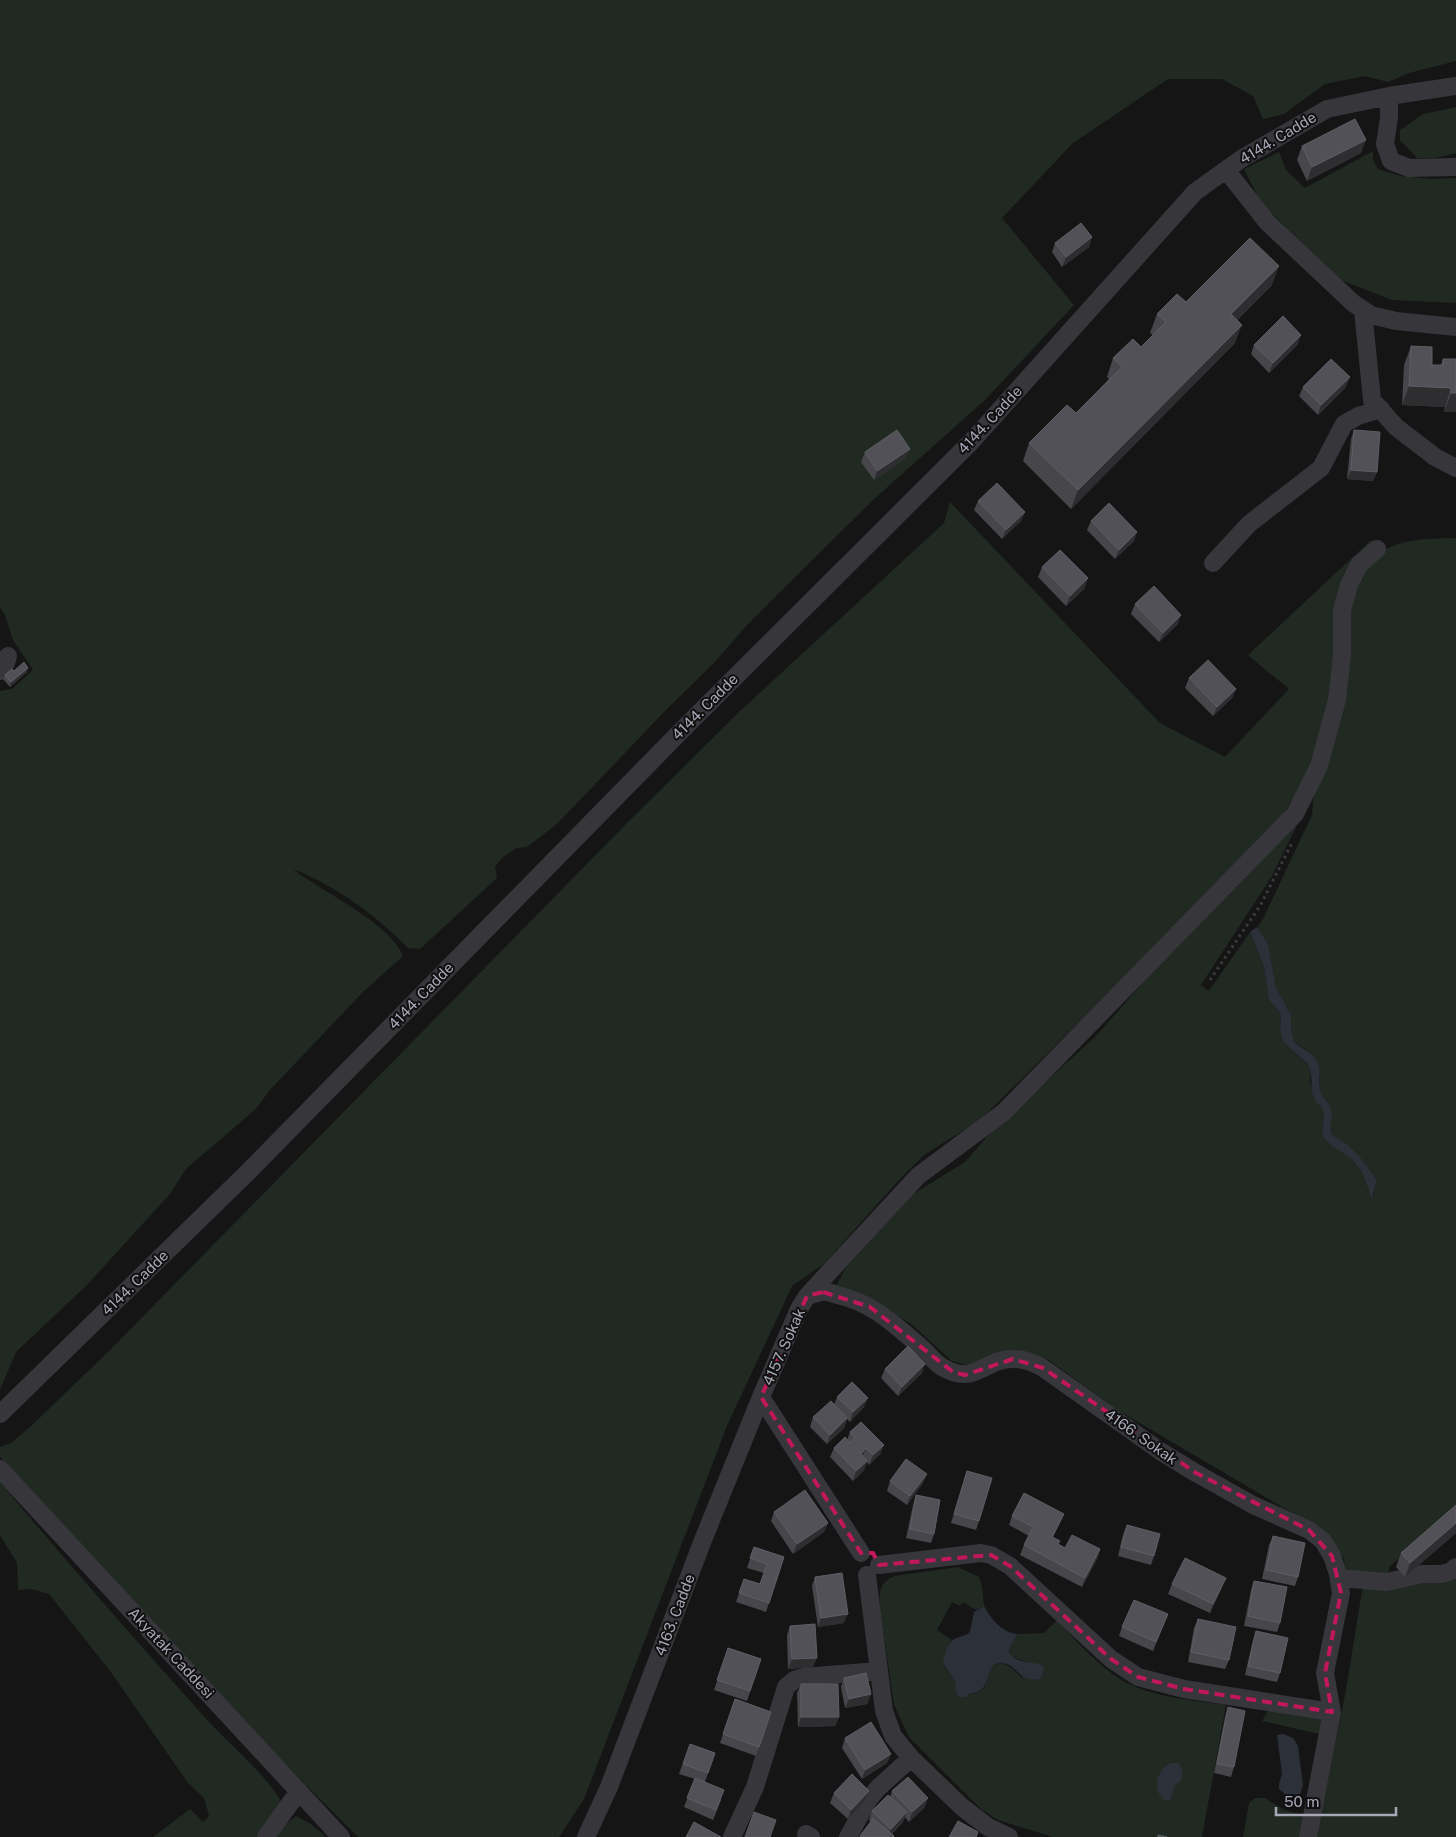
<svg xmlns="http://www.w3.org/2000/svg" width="1456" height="1837" font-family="'Public Sans',sans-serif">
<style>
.green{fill:#212923}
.water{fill:#2b3039}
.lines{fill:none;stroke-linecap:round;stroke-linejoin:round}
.path{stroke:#3c3c42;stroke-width:3;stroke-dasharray:2.5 4;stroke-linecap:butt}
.minor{stroke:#36363b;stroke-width:18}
.wall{fill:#46464b}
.shaded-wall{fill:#2e2e31}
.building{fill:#515157;stroke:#5e5e66}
.marked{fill:none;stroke:#c2185b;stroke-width:4;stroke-dasharray:10 6;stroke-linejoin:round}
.labels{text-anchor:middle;stroke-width:4;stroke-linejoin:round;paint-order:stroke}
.street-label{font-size:15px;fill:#a7a8b6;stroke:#101011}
</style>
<rect width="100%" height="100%" fill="#151516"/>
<path class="green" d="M0,0H1456V61L1409,73L1388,82L1365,76L1325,84L1284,114L1263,119L1253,96L1222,79H1168L1073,143L1002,218L1074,305L985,400L873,500L748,624L714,663L666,710L557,824L527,847L516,848L502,858L495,867L497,878L420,949L408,948C376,915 336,886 293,869C320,891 391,923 403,956L362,993L269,1091L256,1109L186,1169L170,1194L87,1285L16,1352L0,1390V691L12,689L33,670L13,640L5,615L0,607Z
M1456,107V153L1435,158H1417L1400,140V130L1423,114Z
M1373,151V160L1378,169L1401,176L1431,179L1456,178V303L1392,300L1341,280L1261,203L1244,169L1279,152L1286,170L1305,188Z
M950,502L1160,723L1225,757L1289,689L1248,655L1370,541H1381L1356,560L1337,659L1330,706L1313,763L1281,819L1241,862L980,1120L924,1155L898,1181L824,1264L792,1286L727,1426L584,1799L559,1837H358C234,1715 117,1586 0,1457V1447L11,1443L30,1427L109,1351L626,824L739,712L944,523Z
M1456,538V1512L1390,1566L1388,1573L1380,1577L1345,1575L1344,1559L1320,1527L1284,1508L1116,1409L1049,1360L999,1352L972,1366L952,1361L911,1324L857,1291L835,1288L845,1269L910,1196L965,1162L991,1132L1097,1035L1159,964L1231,892L1301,817L1272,876L1201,985L1209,991L1250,932L1264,967L1269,1000L1280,1013L1281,1019L1280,1029L1283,1042L1308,1064L1311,1072L1310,1081L1316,1102L1322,1108L1324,1117L1322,1130L1352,1159L1362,1172L1373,1197L1377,1180C1361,1159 1353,1149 1331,1134L1329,1126L1331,1118L1329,1104L1323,1098L1319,1088L1320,1078L1309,1052L1294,1042L1291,1028V1015L1276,987L1268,944L1257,927L1263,919L1312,815L1314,791L1350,605C1356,591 1362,576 1370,564C1388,537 1428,539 1456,538Z
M0,1482C65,1560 132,1636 200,1712C227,1743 262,1769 283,1804L257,1837H153L190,1809L203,1822L209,1816L204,1798L188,1783L110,1671L49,1594L31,1589L18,1590L17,1563L0,1535Z
M958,1567L979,1577L982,1586L984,1606L976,1610L963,1602L960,1606L952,1602L937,1630L952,1640L946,1650L944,1665L956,1682V1694L958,1697C965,1695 978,1694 984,1688C987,1684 987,1678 989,1673C997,1652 1013,1669 1022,1678L1027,1662L1012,1657L1009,1653L1010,1647L1018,1634L1044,1633L1057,1620C1076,1641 1103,1671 1129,1684C1158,1698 1194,1700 1226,1705L1202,1837H1053L998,1820L981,1809L909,1737L894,1705L880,1610C879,1593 878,1584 894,1576Z
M1456,1573V1837H1314L1328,1779L1345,1695L1363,1585Z
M1270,1708L1324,1718L1319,1734L1262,1721Z
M1255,1798H1265L1284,1810L1307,1816L1303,1837H1243L1249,1803Z
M296,1816L311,1824L326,1837H274L286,1824Z"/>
<path class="water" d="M1257,927L1268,944L1276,987L1291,1015V1028L1294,1042C1301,1048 1311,1052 1316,1059C1322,1069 1318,1080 1320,1090C1322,1099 1330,1102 1331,1111C1333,1119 1329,1126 1331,1134L1348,1145L1359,1156L1377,1180L1372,1198L1362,1172L1352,1159L1331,1145L1324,1138L1322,1130L1324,1117L1322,1108L1316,1102L1312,1092L1311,1072L1308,1064L1283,1042L1280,1029L1281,1019L1280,1013L1269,1000L1264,967L1250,932Z
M984,1606C991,1619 1002,1633 1018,1634L1010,1647L1009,1653C1018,1665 1032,1660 1044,1666L1043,1672L1040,1679C1017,1683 1019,1665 1002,1663C987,1661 990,1683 982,1689C977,1694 970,1692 965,1697H958L955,1690L956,1682L943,1663L946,1650L950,1643L954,1639L968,1634L970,1631L974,1612Z
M1283,1734L1293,1738L1298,1746L1303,1785L1300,1794L1297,1796L1286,1795L1279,1789V1784L1282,1774L1277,1735Z
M1171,1763H1179L1183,1770L1181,1781L1176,1784L1170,1800L1166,1801C1151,1792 1156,1769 1171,1763Z"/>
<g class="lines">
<path class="path" d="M1210,980L1260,906L1292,843"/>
<path class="minor" d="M1389,96V118L1385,144L1391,161L1409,168L1456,167
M1226,170L1267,222L1353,303L1371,315L1396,321L1456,327
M1363,310L1372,400L1396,427L1435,457L1456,468
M1213,563L1249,524L1321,468L1344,424L1358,416L1381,409
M0,671L6,663L8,656
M807,1296C812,1295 817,1293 822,1292C826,1291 832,1293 837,1295C872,1302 896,1326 923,1349C929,1355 935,1363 942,1367C975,1387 984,1358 1014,1359C1025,1359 1034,1363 1043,1368L1160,1451L1196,1473L1253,1505L1309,1530L1323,1541L1332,1556L1338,1574L1341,1593L1325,1673L1332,1712L1308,1837
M761,1397L861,1553
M0,1414L248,1172L684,728L971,442L1195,192L1241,159L1327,109L1389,96L1456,86
M0,1469L341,1837
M879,1565L981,1553L991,1555L1010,1566L1111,1659L1138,1677L1184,1689L1332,1712
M867,1575L884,1711L893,1736L911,1758L962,1807L988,1827L1009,1837
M1339,1578L1387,1582L1422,1574H1442L1451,1571L1456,1567
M806,1834L811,1837
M266,1837L299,1791
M586,1837L609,1787L703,1540L761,1397L799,1309L807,1296L918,1176L1004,1112L1295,814L1319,766L1337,700L1342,655V610L1349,585L1359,565L1377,549
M732,1837L755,1787L786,1687L794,1680L803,1677L878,1671
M848,1837L869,1799L878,1788L911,1758"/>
</g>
<path class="wall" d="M1302,146L1361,153L1307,181L1297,160Z
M1092,237L1089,247L1062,267L1052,252L1055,243Z
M1272,285L1237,320L1235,343L1071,509L1023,461L1029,443L1076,413L1109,379L1107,377L1113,358L1141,347L1153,335L1150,333L1157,314L1186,302Z
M1298,344L1269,373L1251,354L1254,345Z
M1411,346L1432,365H1441L1443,359H1456V412H1444L1445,407L1402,405L1404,365Z
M1303,387H1346L1318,415L1299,396Z
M1354,430L1377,472L1373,481L1347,479L1351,439Z
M865,452L906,458L874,480L861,462Z
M978,501L1025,512L1021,521L1002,539L974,510Z
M1091,521L1137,532L1134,541L1115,559L1087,530Z
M1042,567L1085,588L1066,606L1038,577Z
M1135,604L1178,624L1159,642L1131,614Z
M14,671L27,672L10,687L3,679L5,675Z
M1189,678L1236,689L1232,698L1213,716L1185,688Z
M885,1369L922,1373L898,1396L881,1378Z
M837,1397L864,1407L850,1422L847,1419L844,1428L827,1444L810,1427L813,1417L834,1405Z
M850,1432L884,1445L880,1454L869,1465L867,1462L864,1470L853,1481L830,1457L834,1448L847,1440Z
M967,1471L979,1521L976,1530L951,1523Z
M890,1481L923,1483L907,1505L887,1491Z
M916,1495L934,1534L931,1543L906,1538L913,1505Z
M1456,1505V1533L1405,1577L1396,1567L1401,1553Z
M774,1512L828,1523L824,1532L793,1554L771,1521Z
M1012,1516L1060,1523L1053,1537L1060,1541L1058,1544L1065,1548L1100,1549L1097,1559L1082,1587L1020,1555L1024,1545L1029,1536L1009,1525Z
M1127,1525L1154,1556L1151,1565L1118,1556L1123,1535Z
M1273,1536L1298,1577L1295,1586L1262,1579L1269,1545Z
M754,1547L784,1557L766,1612L736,1602L744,1579L760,1584L764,1573L747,1568Z
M815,1577L844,1623L818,1627L812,1586Z
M1254,1581L1280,1623L1277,1632L1244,1626L1251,1590Z
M1172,1584L1222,1587L1210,1613L1168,1594Z
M1168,1614L1153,1651L1119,1636L1122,1627Z
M1198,1619L1229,1660L1225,1669L1188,1662L1194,1628Z
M790,1626L813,1667L788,1669L787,1635Z
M1256,1631L1280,1673L1277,1682L1245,1675L1253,1640Z
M728,1648L761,1659L747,1701L714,1690Z
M844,1678L871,1694L867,1704L845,1708L841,1687Z
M801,1684L839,1717L835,1726L798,1727L797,1693Z
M735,1699L771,1712L756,1756L720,1743Z
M1228,1707L1234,1767L1231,1777L1214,1773L1225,1717Z
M845,1738L891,1754L887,1763L862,1779L842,1748Z
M690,1744L715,1753L705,1782L721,1800L713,1820L684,1807L695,1779L679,1774Z
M869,1791L866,1800L848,1819L830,1803L834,1793Z
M892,1791L925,1807L909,1822L905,1817L903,1822L892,1834L894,1836L893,1837H859L870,1822L869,1820L872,1811L890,1797Z"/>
<path class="shaded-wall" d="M1366,140L1361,153L1307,181L1312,167Z
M1092,237L1089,247L1062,267L1066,257Z
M1279,266L1272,285L1225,333L1231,314Z
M1242,325L1235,343L1071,509L1078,490Z
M1301,335L1298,344L1269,373L1273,363Z
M1350,377L1346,387L1318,415L1321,405Z
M1409,386L1451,388L1445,407L1402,405Z
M1451,393H1456V412H1444Z
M910,449L906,458L874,480L877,471Z
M1351,470L1377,472L1373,481L1347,479Z
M1025,512L1021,521L1002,539L1006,530Z
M1137,532L1134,541L1115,559L1119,550Z
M1088,578L1085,588L1066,606L1070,596Z
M1181,615L1178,624L1159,642L1163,633Z
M28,668L27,672L10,687L11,682Z
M1236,689L1232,698L1213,716L1217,707Z
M925,1364L922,1373L898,1396L902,1387Z
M868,1398L864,1407L850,1422L853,1412Z
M847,1418L844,1428L827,1444L830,1435Z
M884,1445L880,1454L869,1465L873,1455Z
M866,1448L862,1458L861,1454Z
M867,1461L864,1470L853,1481L856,1471Z
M927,1474L923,1483L907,1505L910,1496Z
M1064,1514L1060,1523L1048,1546L1052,1537Z
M828,1523L824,1532L793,1554L797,1544Z
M1456,1523V1533L1405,1577L1410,1563Z
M1100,1549L1097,1559L1082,1587L1085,1578Z
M1226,1578L1222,1587L1210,1613L1213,1604Z
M848,1614L844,1623L818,1627L821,1618Z
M817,1658L813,1667L788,1669L792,1659Z
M871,1694L867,1704L845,1708L849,1699Z
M801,1717H839L835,1726L798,1727Z
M891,1754L887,1763L862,1779L865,1770Z
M869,1791L866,1800L848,1819L851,1810Z
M928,1798L925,1807L909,1822L912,1812Z
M907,1812L903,1822L888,1837L891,1829Z"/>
<path class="building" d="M1355,119L1366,140L1312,167L1302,146Z
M1081,223L1092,237L1066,257L1055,243Z
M1250,238L1279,266L1231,314L1242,325L1078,490L1029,443L1067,405L1076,413L1122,367L1113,358L1133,339L1141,347L1166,322L1157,314L1177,294L1186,302Z
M1283,316L1301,335L1273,363L1254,345Z
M1411,346L1432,347V365H1443V359H1456V393H1451V388L1409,386Z
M1331,359L1350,377L1321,405L1303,387Z
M897,430L910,449L877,471L865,452Z
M1354,430L1380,432L1377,472L1351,470Z
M997,483L1025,512L1006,530L978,501Z
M1109,503L1137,532L1119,550L1091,521Z
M1060,550L1088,578L1070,596L1042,567Z
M1154,586L1181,615L1163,633L1135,604Z
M1208,660L1236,689L1217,707L1189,678Z
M24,662L28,668L11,682L5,675L12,669L14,671Z
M908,1346L925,1364L902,1387L885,1369Z
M852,1382L868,1398L853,1412L837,1397Z
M831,1401L847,1418L830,1435L813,1417Z
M861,1422L884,1445L873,1455L866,1448L861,1454L867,1461L856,1471L834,1448L845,1437L850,1443L855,1438L850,1432Z
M906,1459L927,1474L910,1496L890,1481Z
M967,1471L992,1478L979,1521L954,1514Z
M805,1490L828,1523L797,1544L774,1512Z
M1024,1493L1064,1514L1052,1537L1060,1541L1058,1544L1065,1548L1072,1535L1100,1549L1085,1578L1024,1545L1033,1527L1012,1516Z
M916,1495L940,1500L934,1534L910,1529Z
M1456,1505V1523L1410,1563L1401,1553Z
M1127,1525L1160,1534L1154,1556L1121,1547Z
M1273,1536L1305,1543L1298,1577L1266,1570Z
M754,1547L784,1557L769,1603L739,1593L744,1579L760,1584L767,1564L750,1558Z
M1185,1558L1226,1578L1213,1604L1172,1584Z
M842,1573L848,1614L821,1618L815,1577Z
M1254,1581L1287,1587L1280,1623L1248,1616Z
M1134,1600L1168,1614L1156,1642L1122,1627Z
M1198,1619L1236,1627L1229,1660L1191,1652Z
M815,1624L817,1658L792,1659L790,1626Z
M1256,1631L1288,1638L1280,1673L1248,1666Z
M728,1648L761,1659L750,1691L717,1680Z
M866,1673L871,1694L849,1699L844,1678Z
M801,1684H838L839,1717H801Z
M735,1699L771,1712L759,1747L723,1734Z
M1228,1707L1245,1711L1234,1767L1217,1764Z
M871,1722L891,1754L865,1770L845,1738Z
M690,1744L715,1753L708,1773L683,1764Z
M852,1774L869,1791L851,1810L834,1793Z
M908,1777L928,1798L912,1812L892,1791Z
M695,1778L724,1790L716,1810L687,1798Z
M888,1795L907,1812L891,1829L872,1811Z
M754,1812L776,1820L770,1837H745Z
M873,1819L894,1836L893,1837H862L860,1836Z
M958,1821L978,1832L976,1837H949Z
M694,1822L721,1837H686Z
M1158,1835L1167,1837H1158Z"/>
<path class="marked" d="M823,1292L870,1307L953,1372L965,1375L1013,1359L1043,1368L1196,1473L1309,1530L1332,1556L1341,1593L1325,1673L1332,1712L1184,1689L1138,1677L1111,1659L1010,1566L991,1555L879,1565L873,1553H861L761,1397L807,1296Z"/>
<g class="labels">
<g class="street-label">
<text transform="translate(1278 138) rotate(-31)" y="5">4144. Cadde</text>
<text transform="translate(990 420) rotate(-47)" y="5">4144. Cadde</text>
<text transform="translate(705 707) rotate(-45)" y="5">4144. Cadde</text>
<text transform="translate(421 996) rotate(-46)" y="5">4144. Cadde</text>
<text transform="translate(135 1283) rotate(-44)" y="5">4144. Cadde</text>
<text transform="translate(784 1347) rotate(-66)" y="5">4157. Sokak</text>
<text transform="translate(1141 1437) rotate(35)" y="5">4166. Sokak</text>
<text transform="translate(675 1615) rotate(-69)" y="5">4163. Cadde</text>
<text transform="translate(171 1653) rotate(47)" y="5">Akyatak Caddesi</text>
</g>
</g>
<path d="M1276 1807v8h120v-8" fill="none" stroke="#a7a8b6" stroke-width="2.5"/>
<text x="1284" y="1807" font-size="15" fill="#a7a8b6" stroke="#101011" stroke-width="4" paint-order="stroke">50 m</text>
</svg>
